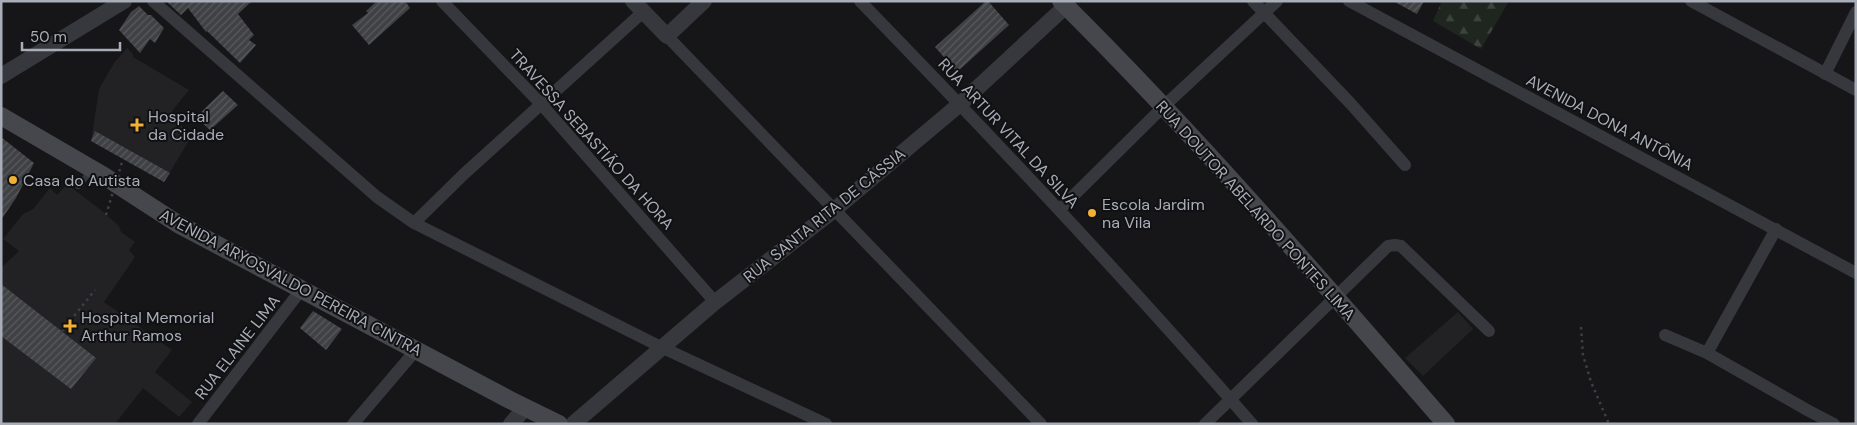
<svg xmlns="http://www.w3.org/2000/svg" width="1857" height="425" font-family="'DM Sans',sans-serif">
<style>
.built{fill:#222225}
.forest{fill:url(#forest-firs)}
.building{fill:url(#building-hatch)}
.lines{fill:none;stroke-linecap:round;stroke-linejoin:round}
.path{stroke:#3d3f44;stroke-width:2.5;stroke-dasharray:2.5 4;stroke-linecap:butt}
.service{stroke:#37383d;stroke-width:6}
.minor{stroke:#37383d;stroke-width:12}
.tertiary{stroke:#37383d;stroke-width:16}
.secondary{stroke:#45474d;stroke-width:18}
.path-bridge{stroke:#3d3f44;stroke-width:2.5;stroke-dasharray:2.5 4;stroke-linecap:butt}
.poi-dot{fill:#f2b134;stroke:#111113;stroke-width:2}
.labels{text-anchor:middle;stroke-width:4;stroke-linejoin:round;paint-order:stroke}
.poi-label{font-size:16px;fill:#a8adb8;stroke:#111113;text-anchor:start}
.street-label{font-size:16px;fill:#a8adb8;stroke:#111113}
</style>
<defs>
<pattern id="forest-firs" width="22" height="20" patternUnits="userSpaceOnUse" patternTransform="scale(1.25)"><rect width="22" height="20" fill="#1e261f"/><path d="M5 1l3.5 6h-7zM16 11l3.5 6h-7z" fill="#3c433d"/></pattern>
<pattern id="building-hatch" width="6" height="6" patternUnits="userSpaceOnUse" patternTransform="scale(1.25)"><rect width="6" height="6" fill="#404145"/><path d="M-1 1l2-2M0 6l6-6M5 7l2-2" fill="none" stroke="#595a5e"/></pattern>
</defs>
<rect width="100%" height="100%" fill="#161618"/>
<path class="built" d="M127,48L133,54V57L189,90L172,111L190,139L164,182L91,141L99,89L114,63Z
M67,184L102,211L119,226L121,232L135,242L129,250L135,257L104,302L172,350L155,372L192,402L179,417L143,388L115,424H1V268L19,251L3,239L23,214L33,209L50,188L57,195Z
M1458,312L1473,329L1423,376L1405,358Z"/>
<path class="forest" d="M1442,1H1509L1481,49L1433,21Z"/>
<path class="building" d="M166,1H252L238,14L254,35L249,40L256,45L240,63L207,31L206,32L188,8L181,15Z
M377,1H405L410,8L369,45L352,25L368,13L366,11Z
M986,1H988L1009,25L957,72L935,47Z
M1393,1H1424L1417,14Z
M139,6L148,15H151L164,28L155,43L150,39L140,53L119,30L131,12Z
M223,91L238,105L210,130L196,117Z
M95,131L170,173L164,182L91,141Z
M1,137L34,163L16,198L1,220Z
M1,284L96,358L71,389L1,336Z
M313,311L342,329L326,350L300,328Z"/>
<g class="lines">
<path class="path" d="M1581,327L1583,355L1591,382L1609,424
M62,331L95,290"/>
<path class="service" d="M78,186L92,170"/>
<path class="minor" d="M153,1L377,197L414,223L661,347L826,424
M442,1L542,105L715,302
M860,1C994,139 1126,279 1252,424
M1253,1L1351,104L1405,165
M1349,1L1856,273
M1691,1L1856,90
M667,36L1041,424
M1825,74L1856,12
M1059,210L1163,107L1277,1
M414,223L464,174L643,12
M1665,335L1707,353L1809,411L1834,424
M1707,353L1776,229
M198,424L301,290
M353,424L416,350
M1205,424L1388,246L1395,245L1401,246L1489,331"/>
<path class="tertiary" d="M633,1L667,36L704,1
M1,76L124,1
M511,424L525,408
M573,424L714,303L834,210L960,104L1066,6"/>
<path class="secondary" d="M1061,1C1196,135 1321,280 1446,424
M1,116L104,176L178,224L510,400L559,424"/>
<path class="path-bridge" d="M106,215L123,159"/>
</g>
<g class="poi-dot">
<path d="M134.5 117.5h5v5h5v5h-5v5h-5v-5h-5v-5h5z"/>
<circle cx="13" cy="180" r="5"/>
<circle cx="1092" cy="213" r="5"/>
<path d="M67.5 318.5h5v5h5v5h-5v5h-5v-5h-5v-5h5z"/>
</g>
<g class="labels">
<g class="poi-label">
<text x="148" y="122">Hospital<tspan x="148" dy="18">da Cidade</tspan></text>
<text x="23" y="186">Casa do Autista</text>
<text x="1102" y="210">Escola Jardim<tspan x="1102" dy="18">na Vila</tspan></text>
<text x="81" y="323">Hospital Memorial<tspan x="81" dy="18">Arthur Ramos</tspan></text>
</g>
<g class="street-label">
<text transform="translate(1610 122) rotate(28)" y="6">AVENIDA DONA ANTÔNIA</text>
<text transform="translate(1009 133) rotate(47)" y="6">RUA ARTUR VITAL DA SILVA</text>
<text transform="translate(592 139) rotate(48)" y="6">TRAVESSA SEBASTIÃO DA HORA</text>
<text transform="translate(1256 210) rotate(48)" y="6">RUA DOUTOR ABELARDO PONTES LIMA</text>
<text transform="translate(824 215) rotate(-39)" y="6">RUA SANTA RITA DE CÁSSIA</text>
<text transform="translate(291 282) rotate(28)" y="6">AVENIDA ARYOSVALDO PEREIRA CINTRA</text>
<text transform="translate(237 347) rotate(-52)" y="6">RUA ELAINE LIMA</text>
</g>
</g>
<rect width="1857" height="425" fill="none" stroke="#a8adb8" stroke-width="5"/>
<path d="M22 42v8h98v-8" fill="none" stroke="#a8adb8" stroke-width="2.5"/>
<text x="30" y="42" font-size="15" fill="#a8adb8" stroke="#111113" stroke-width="4" paint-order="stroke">50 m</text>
</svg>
